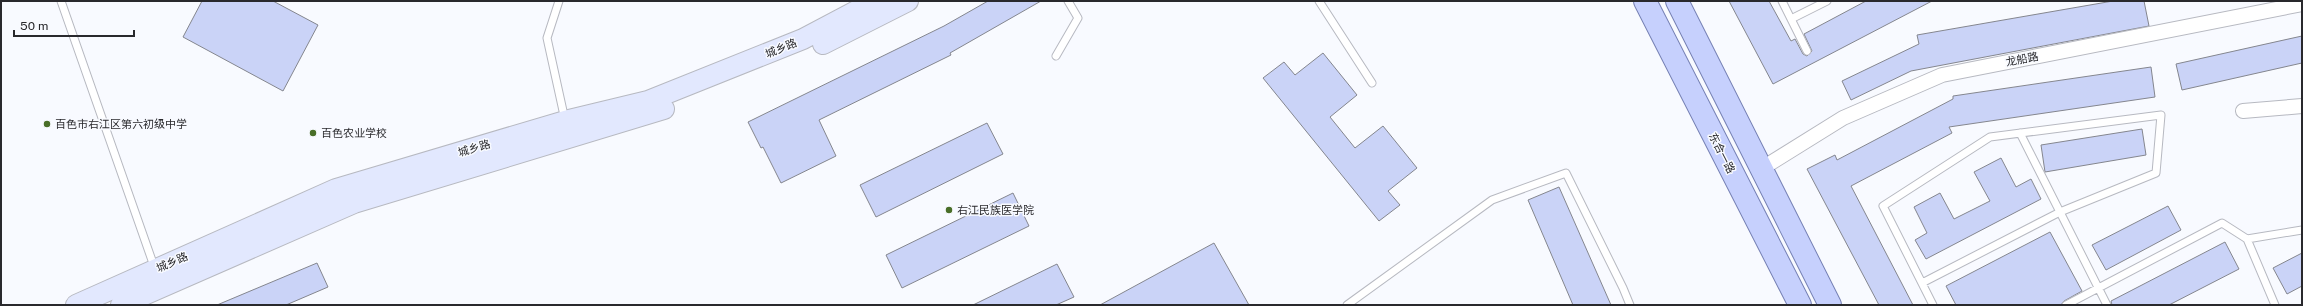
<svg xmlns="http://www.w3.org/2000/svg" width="2303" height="306" font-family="'Public Sans','Noto Sans SC',sans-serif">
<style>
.building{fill:#cad3f7;stroke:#84868e}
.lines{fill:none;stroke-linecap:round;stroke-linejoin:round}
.service-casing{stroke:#b7b9c1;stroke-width:9}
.minor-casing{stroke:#b7b9c1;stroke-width:16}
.secondary-casing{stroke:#b7b9c1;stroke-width:22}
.primary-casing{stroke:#7681b4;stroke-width:24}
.service{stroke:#fff;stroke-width:7}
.minor{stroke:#fff;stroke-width:14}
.secondary{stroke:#e2e8fe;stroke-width:20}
.primary{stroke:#c6d0fd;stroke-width:22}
.poi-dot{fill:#496e28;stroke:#f8faff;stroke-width:1.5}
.labels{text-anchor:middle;stroke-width:3;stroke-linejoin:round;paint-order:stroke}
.street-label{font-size:11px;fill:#29292d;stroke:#f8faff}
.poi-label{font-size:11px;fill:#29292d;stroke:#f8faff;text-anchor:start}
</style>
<rect width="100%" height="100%" fill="#f8faff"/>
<path class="building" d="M202,1H273L318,25L283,91L183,37Z
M988,1H1041L950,53L951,55L819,120L836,156L781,183L763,147L761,148L748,122L944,26Z
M1729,1H1769L1791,41L1795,39L1803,54L1807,56L1812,51L1804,34L1866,1H1932L1773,84Z
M2113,1H2144L2149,26L1911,71L1851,100L1842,81L1919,44L1917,35Z
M2302,36V63L2182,90L2176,64Z
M1323,53L1357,95L1330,117L1355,148L1383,126L1417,168L1388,191L1400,205L1379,221L1263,78L1284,62L1295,75Z
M2151,67L2155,97L1949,127L1952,133L1851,186L1913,305H1879L1807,169L1835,155L1837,160L1953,99V96Z
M987,123L1003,154L876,217L860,185Z
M2142,129L2146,155L2045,172L2041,145Z
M2001,158L2016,187L2031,179L2041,199L1926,259L1915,240L1927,233L1914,207L1940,193L1954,219L1990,201L1974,172Z
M1559,187L1611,305H1573L1528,200Z
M1013,193L1029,226L902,288L886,255Z
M2168,206L2181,230L2106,270L2092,245Z
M2050,232L2082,291L2064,301L2061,305H1956L1946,286Z
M2225,242L2239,269L2169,305H2112L2111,301Z
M1214,243L1249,305H1100Z
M2302,253V286L2287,294L2273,268Z
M317,263L328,287L286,305H217Z
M1057,264L1074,297L1056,305H973Z"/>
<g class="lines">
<defs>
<path id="service" d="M61,1L155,269
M559,1L547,38L565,120
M1319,1L1372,83
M1782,1L1807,51
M1791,19L1827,1
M1056,56L1078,18L1068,1
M2020,133L2107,305
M2247,239L2302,230
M1922,283L2060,212L2156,173L2161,115L1990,137L1883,206L1933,305
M1347,305L1492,200L1566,173L1623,288L1630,305
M2066,305L2222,223L2247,239L2275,305"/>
<path id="minor" d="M2243,111L2302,106
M1761,169L1843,118L1942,75L2302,4"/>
<path id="secondary" d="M823,44L908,1
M76,305L336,189L565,121L648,101L803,39L875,1
M121,305L354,203L664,109"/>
<path id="primary" d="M1645,1L1800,305
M1677,1L1830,305"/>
</defs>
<use href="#service" class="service-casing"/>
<use href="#minor" class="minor-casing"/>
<use href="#secondary" class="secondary-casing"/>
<use href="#primary" class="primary-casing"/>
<use href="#service" class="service"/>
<use href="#minor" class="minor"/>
<use href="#secondary" class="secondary"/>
<use href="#primary" class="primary"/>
</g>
<g class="poi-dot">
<circle cx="47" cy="124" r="4"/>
<circle cx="313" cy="133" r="4"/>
<circle cx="949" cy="210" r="4"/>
</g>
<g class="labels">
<g class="street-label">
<text transform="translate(781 48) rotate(-22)" y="4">城乡路</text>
<text transform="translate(2022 59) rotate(-11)" y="4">龙船路</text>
<text transform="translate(474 148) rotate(-16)" y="4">城乡路</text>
<text transform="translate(1722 153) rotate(63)" y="4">东合一路</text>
<text transform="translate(172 262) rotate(-24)" y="4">城乡路</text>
</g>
<g class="poi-label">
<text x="55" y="128">百色市右江区第六初级中学</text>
<text x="321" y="137">百色农业学校</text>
<text x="957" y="214">右江民族医学院</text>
</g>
</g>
<rect width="2303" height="306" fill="none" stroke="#29292d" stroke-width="4"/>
<path d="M14 30v6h120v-6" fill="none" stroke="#29292d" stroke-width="2"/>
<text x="20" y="30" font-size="12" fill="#29292d" stroke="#f8faff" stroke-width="3" paint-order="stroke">50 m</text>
</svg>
